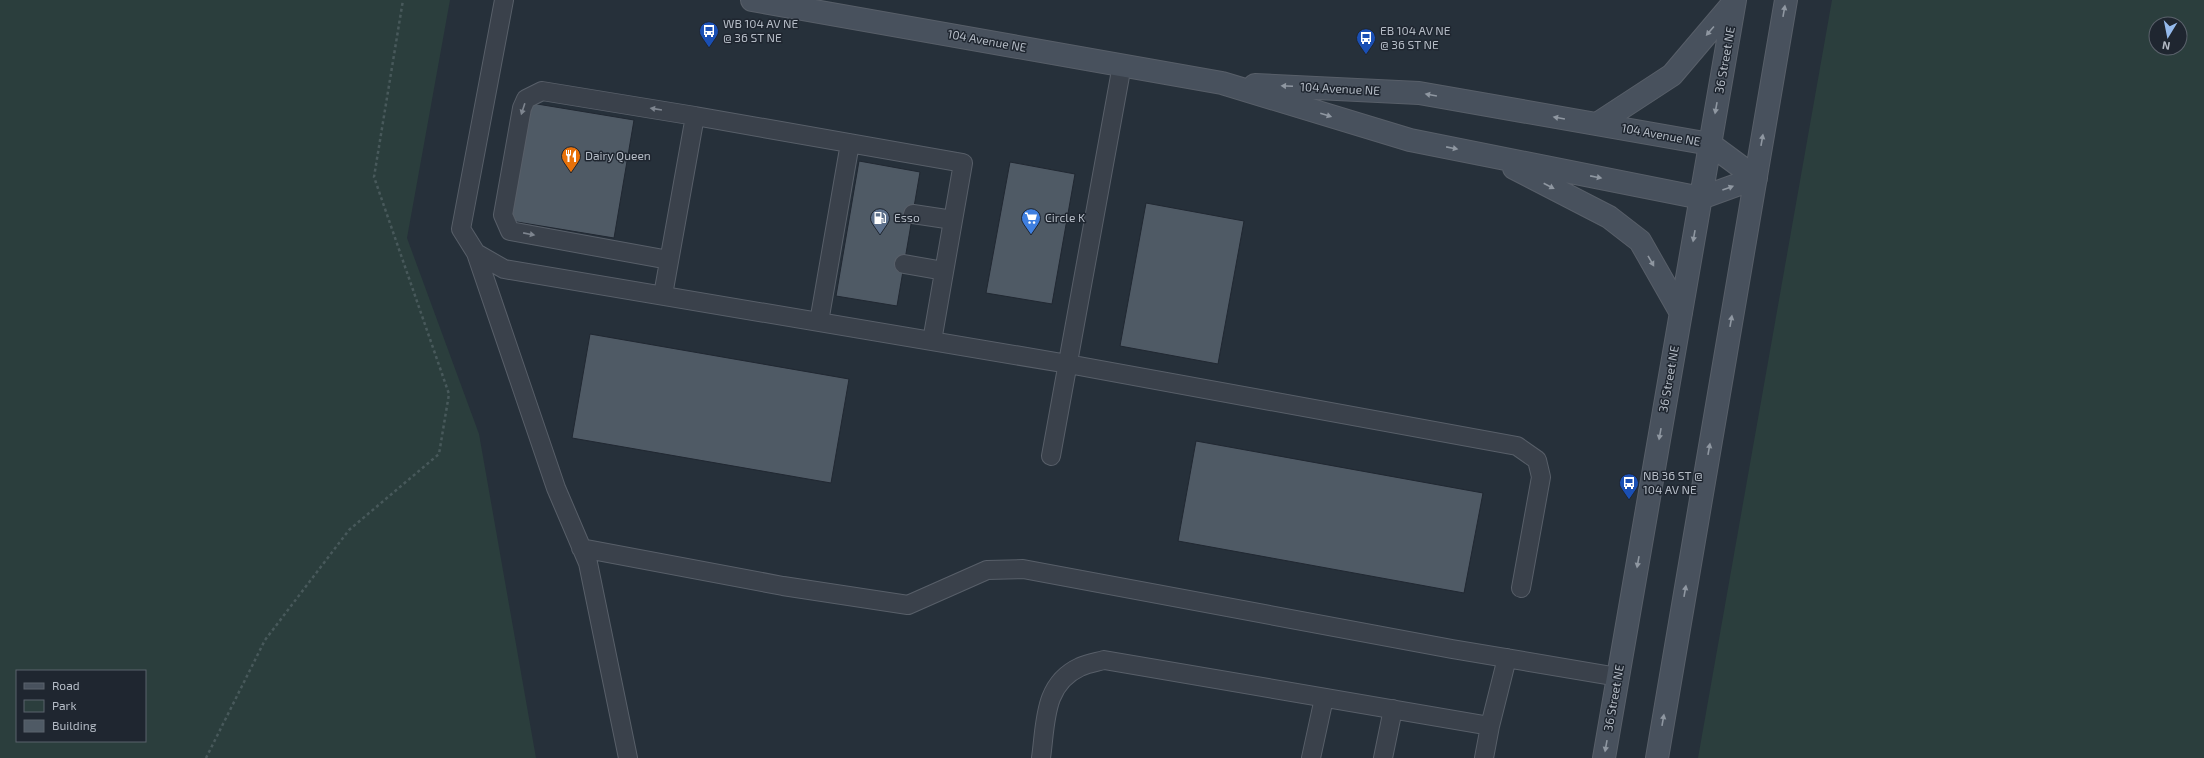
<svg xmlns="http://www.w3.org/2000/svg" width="2204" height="758" font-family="'Exo 2',sans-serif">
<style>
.green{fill:#2b3e3d;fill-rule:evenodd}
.building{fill:#4f5a65;stroke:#212832}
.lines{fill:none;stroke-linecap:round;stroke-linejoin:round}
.lane-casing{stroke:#585f69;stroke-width:20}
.secondary-casing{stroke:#585f69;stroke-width:24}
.path{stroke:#48595b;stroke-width:2.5;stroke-dasharray:3 3;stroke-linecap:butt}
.lane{stroke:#3a414b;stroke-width:18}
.secondary{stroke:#48515d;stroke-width:22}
.oneway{fill:#8f97a1}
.oneway2{fill:#7e858f}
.labels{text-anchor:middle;stroke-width:3;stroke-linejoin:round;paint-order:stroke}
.poi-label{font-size:12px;fill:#b5bcc6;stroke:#1f2630;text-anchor:start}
.street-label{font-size:12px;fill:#b5bcc6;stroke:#1f2630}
</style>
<rect width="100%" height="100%" fill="#26303a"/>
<path class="green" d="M0,0H450L407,238L479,434L536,758H0ZM17,671H145V741H17Z
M1832,0H2204V758H1698ZM2156,24H2180V48H2156Z"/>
<path class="building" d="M531,103L634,120L614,238L511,221Z
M859,161L920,172L897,306L836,296Z
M1010,162L1075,174L1052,304L986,293Z
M1146,203L1244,221L1218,364L1120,346Z
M590,334L849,379L831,483L572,438Z
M1196,441L1483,493L1464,593L1178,541Z"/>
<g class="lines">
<defs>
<path id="lane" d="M504,0L461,229L476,253L504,269L1068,364L1517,446L1537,460L1541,477L1521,588
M913,214L953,220
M476,253L556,488L588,563L628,758
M669,260L510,231L503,215L522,108L526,99L542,91L695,116
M904,264L944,271
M663,295L695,116L963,163L932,341
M819,322L850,143
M1051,456L1122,65
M581,548L783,586L908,605L987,570L1023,569L1452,649L1618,677
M1041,758C1046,723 1043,684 1080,667C1088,663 1097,662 1104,660L1490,726L1507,658
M1311,758L1324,698
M1383,758L1393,709
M1484,758L1490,726"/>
<path id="secondary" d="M752,0L1222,83L1410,140L1701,198L1756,178
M1255,85L1419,93L1710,144L1756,178
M1597,124L1672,75L1734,2
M1514,168L1609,217L1640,241L1681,313
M1604,758L1735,0
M1657,758L1786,0"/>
</defs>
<use href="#lane" class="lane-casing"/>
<use href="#secondary" class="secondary-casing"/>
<path class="path" d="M206,758L265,640L349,530L439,454L449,394L374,177L403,0"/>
<use href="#lane" class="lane"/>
<use href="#secondary" class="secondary"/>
</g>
<defs><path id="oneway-solid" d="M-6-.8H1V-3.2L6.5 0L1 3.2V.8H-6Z"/></defs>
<g class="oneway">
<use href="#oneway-solid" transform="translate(1784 11) rotate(-80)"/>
<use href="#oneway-solid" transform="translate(1710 31) rotate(131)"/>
<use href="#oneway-solid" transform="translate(1287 86) rotate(-177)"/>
<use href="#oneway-solid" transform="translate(1431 95) rotate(-170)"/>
<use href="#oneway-solid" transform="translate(1716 108) rotate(100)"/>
<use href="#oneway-solid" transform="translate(1326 115) rotate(17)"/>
<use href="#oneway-solid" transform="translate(1559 118) rotate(-170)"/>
<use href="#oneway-solid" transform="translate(1762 140) rotate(-80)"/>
<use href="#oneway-solid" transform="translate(1452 148) rotate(11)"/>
<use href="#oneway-solid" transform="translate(1596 177) rotate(11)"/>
<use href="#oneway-solid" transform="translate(1549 186) rotate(27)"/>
<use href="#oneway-solid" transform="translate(1728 188) rotate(-20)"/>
<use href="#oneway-solid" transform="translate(1694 236) rotate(100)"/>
<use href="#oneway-solid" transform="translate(1651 261) rotate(60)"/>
<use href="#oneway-solid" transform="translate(1731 321) rotate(-80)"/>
<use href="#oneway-solid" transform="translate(1660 434) rotate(100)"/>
<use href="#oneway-solid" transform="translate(1709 449) rotate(-80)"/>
<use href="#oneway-solid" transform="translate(1638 562) rotate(100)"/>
<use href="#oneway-solid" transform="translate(1685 591) rotate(-80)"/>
<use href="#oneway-solid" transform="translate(1663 720) rotate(-80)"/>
<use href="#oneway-solid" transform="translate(1606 746) rotate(100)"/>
</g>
<g class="oneway2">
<use href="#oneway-solid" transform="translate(523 109) rotate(108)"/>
<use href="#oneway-solid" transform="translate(656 109) rotate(-171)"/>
<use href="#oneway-solid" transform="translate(529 234) rotate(11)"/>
</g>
<defs>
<symbol id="bus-pin" viewBox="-11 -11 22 30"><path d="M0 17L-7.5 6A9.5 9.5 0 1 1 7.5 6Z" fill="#1a4fb4" stroke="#1f2630"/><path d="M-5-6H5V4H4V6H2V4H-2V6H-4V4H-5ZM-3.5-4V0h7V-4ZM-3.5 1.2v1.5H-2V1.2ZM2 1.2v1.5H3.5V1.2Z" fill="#fff"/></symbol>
<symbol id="restaurant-pin" viewBox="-11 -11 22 30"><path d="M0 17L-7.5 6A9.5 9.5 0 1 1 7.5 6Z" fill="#e8710a" stroke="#1f2630"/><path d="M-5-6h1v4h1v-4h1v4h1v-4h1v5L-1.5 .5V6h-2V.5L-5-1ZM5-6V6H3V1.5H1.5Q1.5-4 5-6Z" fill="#fff"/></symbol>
<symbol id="fuel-pin" viewBox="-11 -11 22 30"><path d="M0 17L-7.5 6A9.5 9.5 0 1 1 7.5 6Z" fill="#5c6f8a" stroke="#1f2630"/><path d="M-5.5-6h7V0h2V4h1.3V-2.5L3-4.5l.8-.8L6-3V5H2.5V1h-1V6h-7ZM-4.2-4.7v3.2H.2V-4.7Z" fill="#fff"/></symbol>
<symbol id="supermarket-pin" viewBox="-11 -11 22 30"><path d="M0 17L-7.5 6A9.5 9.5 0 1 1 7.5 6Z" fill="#3f7fe0" stroke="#1f2630"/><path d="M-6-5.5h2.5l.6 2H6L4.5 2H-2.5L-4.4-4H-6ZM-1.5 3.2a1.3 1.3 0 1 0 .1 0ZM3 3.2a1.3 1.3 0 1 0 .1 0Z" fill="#fff"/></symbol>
</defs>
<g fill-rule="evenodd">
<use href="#bus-pin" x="698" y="20" width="22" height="30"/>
<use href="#bus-pin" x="1355" y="27" width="22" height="30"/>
<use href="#restaurant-pin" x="560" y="145" width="22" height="30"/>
<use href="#fuel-pin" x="869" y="207" width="22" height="30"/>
<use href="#supermarket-pin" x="1020" y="207" width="22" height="30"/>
<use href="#bus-pin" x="1618" y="472" width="22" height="30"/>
</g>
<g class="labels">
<g class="poi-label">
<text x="723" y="28">WB 104 AV NE<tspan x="723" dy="14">@ 36 ST NE</tspan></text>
<text x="1380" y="35">EB 104 AV NE<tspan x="1380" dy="14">@ 36 ST NE</tspan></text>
<text x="585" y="160">Dairy Queen</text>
<text x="894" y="222">Esso</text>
<text x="1045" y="222">Circle K</text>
<text x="1643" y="480">NB 36 ST @<tspan x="1643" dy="14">104 AV NE</tspan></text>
</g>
<g class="street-label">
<text transform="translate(987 41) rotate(10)" y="4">104 Avenue NE</text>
<text transform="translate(1725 60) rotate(-80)" y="4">36 Street NE</text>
<text transform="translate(1340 89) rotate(3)" y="4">104 Avenue NE</text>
<text transform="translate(1661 135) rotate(10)" y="4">104 Avenue NE</text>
<text transform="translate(1669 379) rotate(-80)" y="4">36 Street NE</text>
<text transform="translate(1614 698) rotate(-80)" y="4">36 Street NE</text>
</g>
</g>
<rect x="16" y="670" width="130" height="72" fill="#1f2630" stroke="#5b626c"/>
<rect x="24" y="683" width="20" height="6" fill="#48515d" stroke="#5b626c"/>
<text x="52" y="690" font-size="12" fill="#b5bcc6">Road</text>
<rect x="24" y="700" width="20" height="12" fill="#2b3e3d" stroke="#5b626c"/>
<text x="52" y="710" font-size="12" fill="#b5bcc6">Park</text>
<rect x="24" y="720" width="20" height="12" fill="#4f5a65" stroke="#5b626c"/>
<text x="52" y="730" font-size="12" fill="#b5bcc6">Building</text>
<g transform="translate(2168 36) rotate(190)"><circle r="19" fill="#1f2630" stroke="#5b626c"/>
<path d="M0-3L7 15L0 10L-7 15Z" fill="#95baec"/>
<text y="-6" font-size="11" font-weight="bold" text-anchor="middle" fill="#b5bcc6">N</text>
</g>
</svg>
